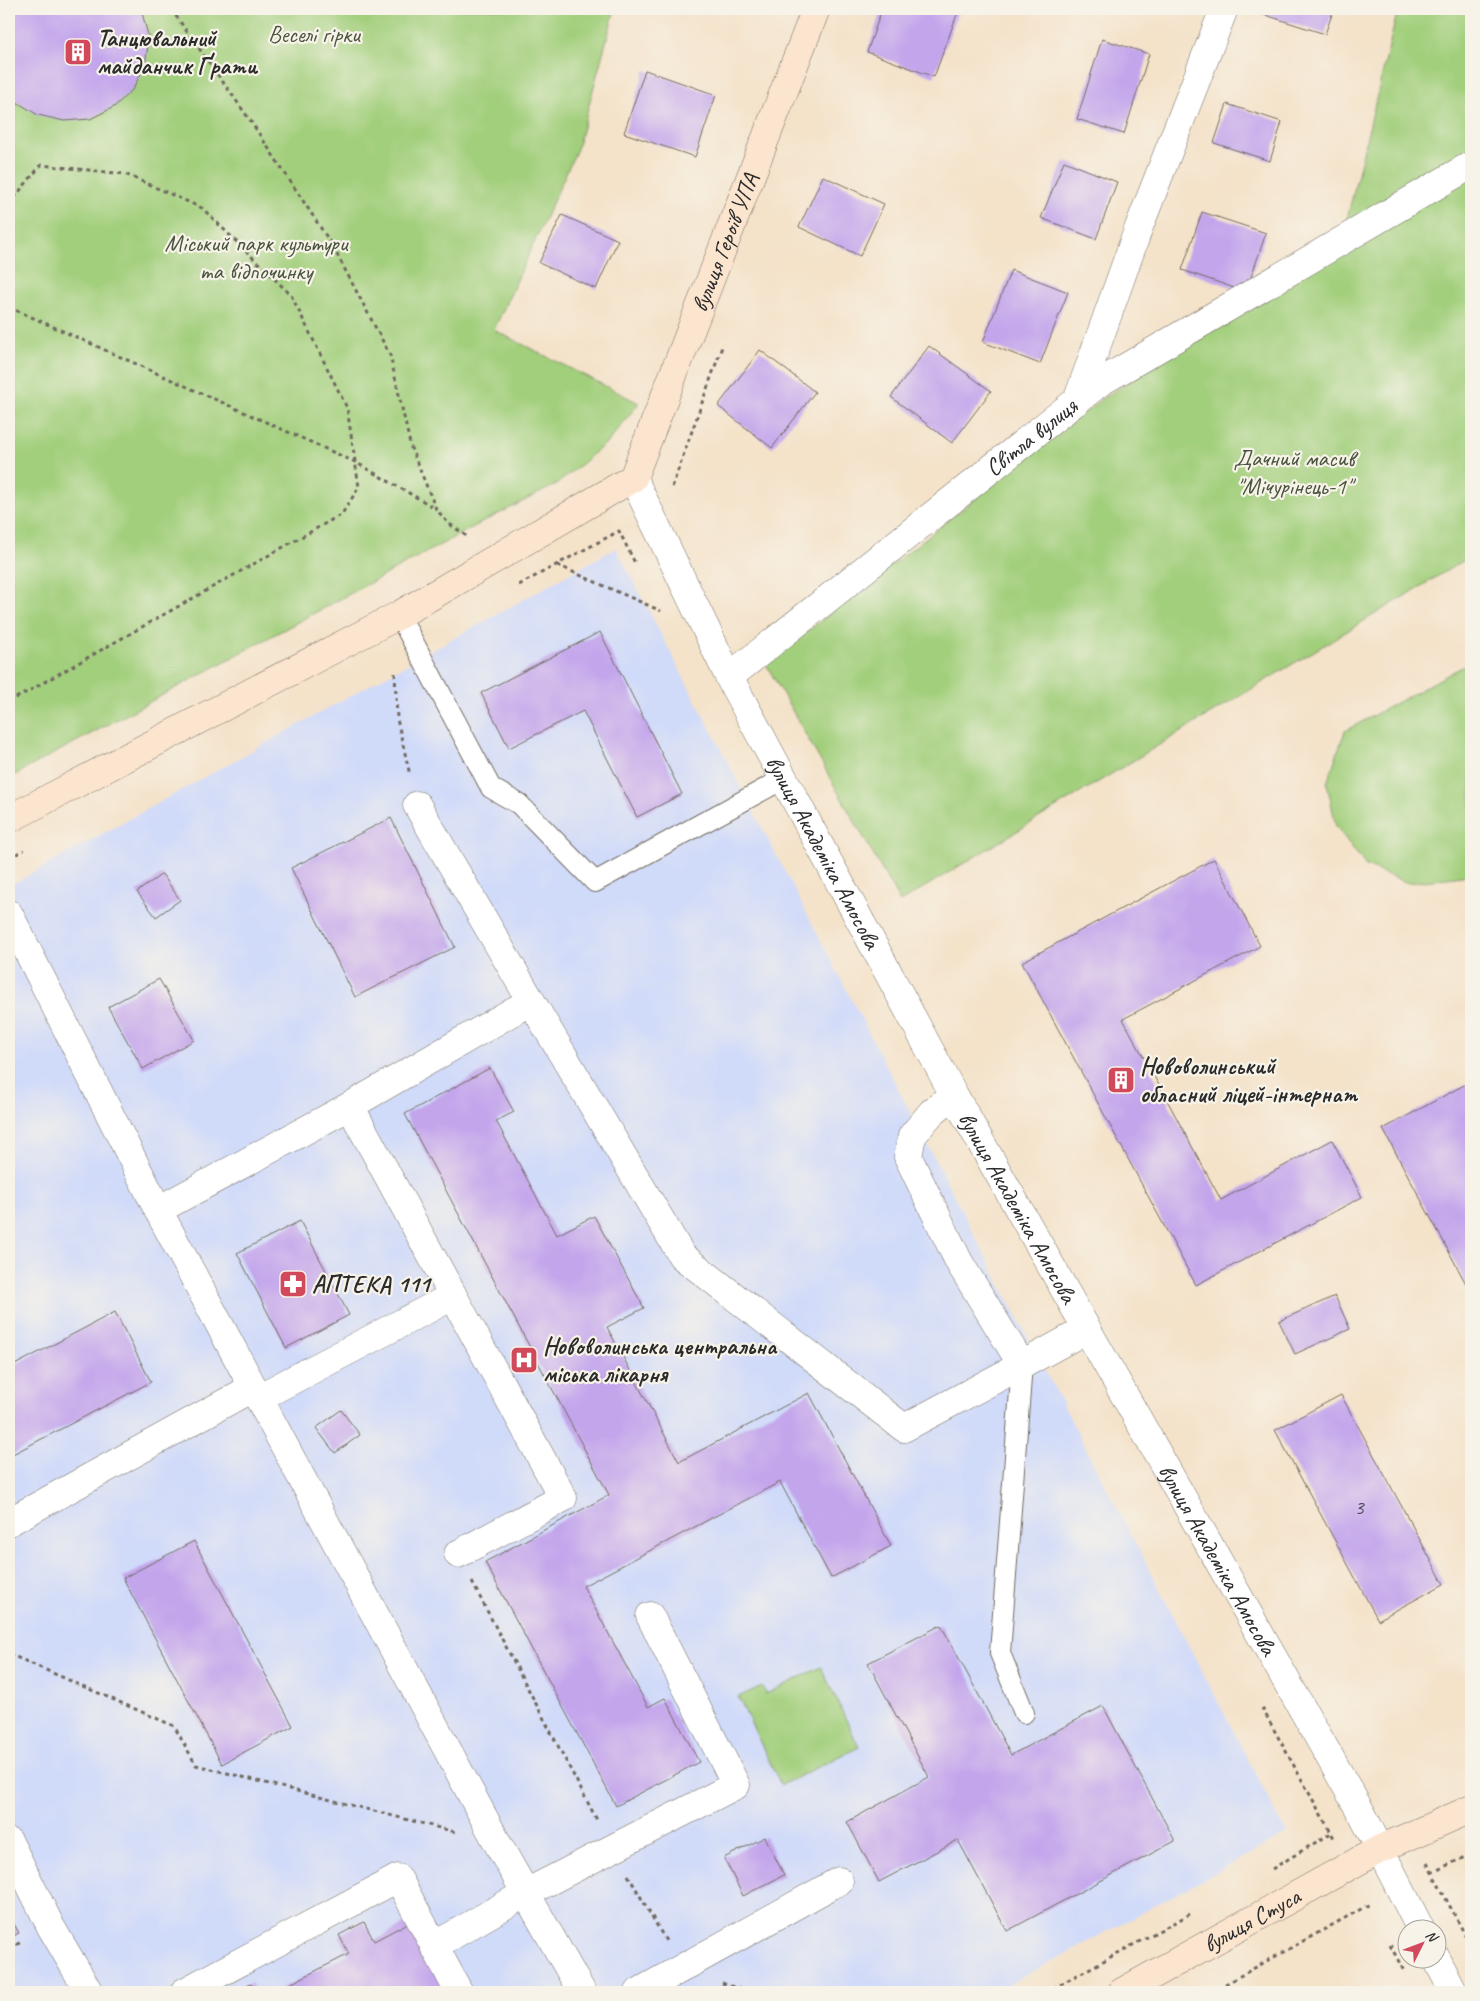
<svg xmlns="http://www.w3.org/2000/svg" width="1480" height="2001" font-family="Caveat,sans-serif">
<style>
.built{fill:#d0daf9}
.green{fill:#a2cf7c;stroke:#667d54}
.building{fill:#c3a5ec}
.lines{fill:none;stroke-linecap:round;stroke-linejoin:round}
.lane-casing{stroke:#716b62;stroke-width:22}
.street-casing{stroke:#716b62;stroke-width:29}
.secondary-casing{stroke:#716b62;stroke-width:29}
.path{stroke:#716b62;stroke-width:3;stroke-dasharray:4 4;stroke-linecap:butt}
.lane{stroke:#fff;stroke-width:20}
.street{stroke:#fff;stroke-width:28}
.secondary{stroke:#fce5cf;stroke-width:28}
.labels{text-anchor:middle;stroke-width:4.5;stroke-linejoin:round;paint-order:stroke}
.number-label{font-size:21px;fill:#514a5b}
.park-label{font-size:24px;fill:#49543f;stroke:#f7f3e8}
.poi-label{font-size:24px;font-weight:bold;fill:#2b2b2b;stroke:#f7f3e8;text-anchor:start}
.street-label{font-size:24px;fill:#2b2b2b;stroke:#f7f3e8}
</style>
<rect width="100%" height="100%" fill="#f7f3e8"/>
<filter id="ink" filterUnits="userSpaceOnUse"><feTurbulence type="fractalNoise" baseFrequency=".02" numOctaves="2"/><feDisplacementMap in="SourceGraphic" scale="10" xChannelSelector="R" yChannelSelector="G"/><feConvolveMatrix kernelMatrix="1 2 1 2 8 2 1 2 1" color-interpolation-filters="sRGB"/></filter>
<filter id="wash" filterUnits="userSpaceOnUse"><feTurbulence type="fractalNoise" baseFrequency=".0096" numOctaves="4" result="noise"/><feDisplacementMap in="SourceGraphic" scale="20" xChannelSelector="R" yChannelSelector="G"/><feGaussianBlur stdDeviation="1.12" result="paint"/><feColorMatrix in="noise" values="0 0 0 0 0 0 0 0 0 0 0 0 0 0 0 0 0 1.4 0 .05"/><feComposite in="paint" operator="in"/></filter>
<g filter="url(#wash)">
<rect width="100%" height="100%" fill="#f4e2c9"/>
<path class="built" d="M616,548L1287,1834L995,1992H9V886Z"/>
<path class="green" d="M9,9H615L577,149L494,330L639,403L609,441L557,484L479,524L9,778Z
M1398,9H1471V556L900,902L766,664L1103,398L1339,252Z
M1471,662V871L1462,876L1408,883L1366,866L1336,826L1327,783L1345,731Z
M821,1667L859,1747L781,1785L738,1697L762,1686L766,1694Z"/>
<g id="blocks">
<path class="building" d="M9,9H141L149,39L145,65L133,89L114,107L90,119L64,121L38,115L15,101L9,93Z
M882,9H959L934,77L867,52Z
M1260,9H1334L1325,34L1259,13Z
M1102,39L1149,54L1124,134L1077,119Z
M645,70L716,95L695,157L624,133Z
M1227,104L1282,122L1270,161L1214,143Z
M1064,161L1117,182L1096,239L1041,218Z
M823,176L884,204L860,256L799,227Z
M1202,212L1266,233L1246,292L1182,270Z
M562,215L618,240L596,289L539,263Z
M1011,270L1068,292L1040,364L983,342Z
M929,346L991,391L952,443L891,397Z
M760,350L815,392L772,448L718,406Z
M600,632L682,794L637,817L583,711L509,748L481,693Z
M391,818L455,947L355,997L291,868Z
M1214,859L1260,946L1123,1019L1221,1200L1332,1140L1362,1197L1196,1285L1022,962Z
M162,874L180,900L156,917L137,892Z
M159,979L194,1040L143,1069L108,1007Z
M490,1068L514,1112L496,1121L557,1235L594,1216L644,1308L607,1327L679,1462L809,1393L891,1546L831,1578L780,1482L583,1586L648,1707L665,1698L699,1762L616,1806L485,1562L609,1495L405,1114Z
M1466,1084L1471,1094V1293L1383,1129Z
M300,1221L349,1315L286,1348L237,1253Z
M1335,1296L1350,1329L1295,1354L1279,1321Z
M115,1312L151,1382L9,1456V1368Z
M1341,1395L1444,1584L1378,1620L1275,1430Z
M341,1410L360,1435L335,1453L316,1428Z
M194,1541L293,1726L222,1764L123,1578Z
M941,1625L1011,1755L1103,1706L1175,1841L1007,1931L958,1840L879,1882L847,1822L929,1777L868,1663Z
M765,1837L784,1875L743,1896L724,1858Z
M9,1915L19,1933L9,1938Z
M364,1922L374,1941L408,1923L444,1991L274,1992L349,1954L339,1935Z
M251,1983L256,1992H232Z"/>
</g>
</g>
<g filter="url(#ink)">
<use href="#blocks" fill-opacity="0" stroke="#716b62" stroke-width="1"/>
<g class="lines">
<defs>
<path id="lane" d="M399,615L491,788L519,804L595,882L783,779
M1022,1365L1000,1653L1024,1713"/>
<g id="street">
<path d="M1077,401L1139,227L1224,9"/>
<path id="s1" d="M633,478L729,677L954,1095L1362,1814L1420,1928"/>
<path id="s2" d="M729,677L1099,383L1471,165"/>
<path d="M417,805L531,1001"/>
<path d="M9,914L158,1210L499,1846L582,1992"/>
<path d="M954,1095L932,1112L912,1136L908,1157L959,1262L1022,1365L1087,1329"/>
<path d="M350,1106L531,1001L682,1256L904,1428L1022,1365"/>
<path d="M158,1210L350,1106L563,1498L458,1554"/>
<path d="M258,1398L453,1296"/>
<path d="M9,1522L252,1388"/>
<path d="M9,1842L51,1927L89,1992"/>
<path d="M434,1946L526,1893L736,1785L650,1616"/>
<path d="M1436,1958L1454,1992"/>
<path d="M184,1992L398,1878L459,1992"/>
<path d="M639,1992L839,1881"/>
</g>
<g id="secondary">
<path id="s3" d="M9,819L399,615L633,478L816,9"/>
<path id="s4" d="M1122,1992L1380,1849L1471,1809"/>
</g>
</defs>
<use href="#lane" class="lane-casing"/>
<use href="#street" class="street-casing"/>
<use href="#secondary" class="secondary-casing"/>
<path class="path" d="M171,9L250,120L332,245L390,355L411,448L436,509L448,523L468,537
M9,204L41,165L125,174L202,208L291,295L347,408L359,487L342,514L9,702
M9,307L355,462L435,508
M672,487L723,344
M557,565L661,611
M519,585L619,531L636,565
M395,673L397,719L410,775
M9,858L24,850
M472,1582L597,1820
M9,1654L174,1726L196,1765L455,1832
M1262,1708L1334,1838
M1427,1863L1471,1946
M1272,1869L1331,1833
M1431,1873L1471,1854
M628,1875L666,1941
M1390,1945L1405,1973
M9,1948L22,1942
M722,1983L748,1992
M1046,1992L1190,1914
M1211,1992L1372,1903"/>
<use href="#lane" class="lane"/>
<use href="#street" class="street"/>
<use href="#secondary" class="secondary"/>
</g>
</g>
<defs>
<symbol id="building-square" viewBox="-11 -11 22 22"><rect x="-9" y="-9" width="18" height="18" rx="4" fill="#d1495b" stroke="#f7f3e8"/><path d="M-4-6H4V6H1V3H-1V6H-4ZM-2.5-4.3h1.7v1.8h-1.7ZM.8-4.3h1.7v1.8H.8ZM-2.5-1h1.7V.8h-1.7ZM.8-1h1.7V.8H.8Z" fill="#fff"/></symbol>
<symbol id="pharmacy-square" viewBox="-11 -11 22 22"><rect x="-9" y="-9" width="18" height="18" rx="4" fill="#d1495b" stroke="#f7f3e8"/><path d="M-2-6h4v4h4v4h-4v4h-4v-4h-4v-4h4Z" fill="#fff"/></symbol>
<symbol id="hospital-square" viewBox="-11 -11 22 22"><rect x="-9" y="-9" width="18" height="18" rx="4" fill="#d1495b" stroke="#f7f3e8"/><path d="M-5-5h3v3.5h4V-5h3V5h-3V1.5h-4V5h-3Z" fill="#fff"/></symbol>
</defs>
<g fill-rule="evenodd">
<use href="#building-square" x="62" y="36" width="32" height="32"/>
<use href="#building-square" x="1105" y="1064" width="32" height="32"/>
<use href="#pharmacy-square" x="277" y="1268" width="32" height="32"/>
<use href="#hospital-square" x="508" y="1344" width="32" height="32"/>
</g>
<g class="labels">
<g class="number-label">
<text x="1359" y="1514">3</text>
</g>
<g class="park-label">
<text x="314" y="42">Веселі гірки</text>
<text x="256" y="251">Міський парк культури<tspan x="256" dy="28">та відпочинку</tspan></text>
<text x="1294" y="466">Дачний масив<tspan x="1294" dy="28">"Мічурінець-1"</tspan></text>
</g>
<g class="poi-label">
<text x="97" y="46">Танцювальний<tspan x="97" dy="28">майданчик Ґрати</tspan></text>
<text x="1140" y="1074">Нововолинський<tspan x="1140" dy="28">обласний ліцей-інтернат</tspan></text>
<text x="312" y="1292">АПТЕКА 111</text>
<text x="543" y="1354">Нововолинська центральна<tspan x="543" dy="28">міська лікарня</tspan></text>
</g>
<g class="street-label">
<text dy="8" stroke="none"><textPath href="#s3" startOffset="964">вулиця Героїв УПА</textPath></text>
<text dy="8" stroke="none"><textPath href="#s2" startOffset="386">Світла вулиця</textPath></text>
<text dy="8" stroke="none"><textPath href="#s1" startOffset="420">вулиця Академіка Амосова</textPath></text>
<text dy="8" stroke="none"><textPath href="#s1" startOffset="825">вулиця Академіка Амосова</textPath></text>
<text dy="8" stroke="none"><textPath href="#s1" startOffset="1230">вулиця Академіка Амосова</textPath></text>
<text dy="8" stroke="none"><textPath href="#s4" startOffset="148">вулиця Стуса</textPath></text>
</g>
</g>
<rect width="1480" height="2001" fill="none" stroke="#f7f3e8" stroke-width="30"/>
<g transform="translate(1422 1944) rotate(48)"><circle r="24" fill="#f7f3e8" stroke="#a5a39c"/>
<path d="M0-4L9 19L0 12L-9 19Z" fill="#d1495b"/>
<text y="-8" font-size="14" font-weight="bold" text-anchor="middle" fill="#2b2b2b">N</text>
</g>
</svg>
